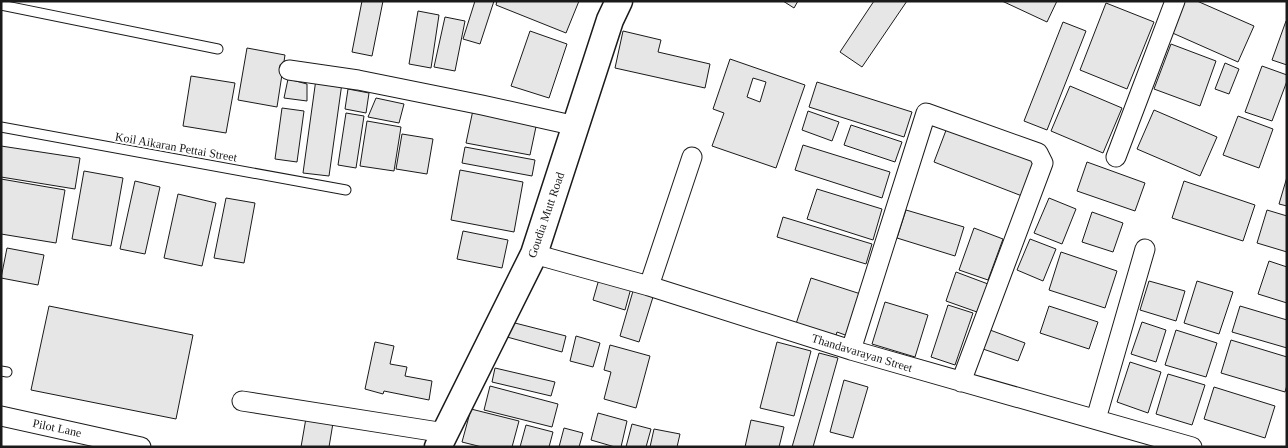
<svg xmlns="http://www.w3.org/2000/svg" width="1288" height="448" font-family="Georgia,serif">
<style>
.building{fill:#e6e6e6;stroke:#1a1a1a;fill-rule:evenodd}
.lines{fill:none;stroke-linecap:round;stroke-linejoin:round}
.lane-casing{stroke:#1a1a1a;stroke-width:11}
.street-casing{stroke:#1a1a1a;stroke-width:21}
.secondary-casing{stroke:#1a1a1a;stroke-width:29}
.lane{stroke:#fff;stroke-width:9}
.street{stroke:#fff;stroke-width:19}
.secondary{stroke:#fff;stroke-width:26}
.labels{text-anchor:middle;stroke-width:4;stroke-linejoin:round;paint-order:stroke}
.street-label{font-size:12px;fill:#1a1a1a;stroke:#fff}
</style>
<rect width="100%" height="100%" fill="#fff"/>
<path class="building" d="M362,1H383L372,56L352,52Z
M475,1H494L480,44L463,39Z
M497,1H579L566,33L496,5Z
M783,1H798L794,8Z
M874,1H907L862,67L840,52Z
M1002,1H1057L1047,22Z
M1182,1H1197L1254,26L1238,62L1168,31Z
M1106,3L1154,22L1127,89L1080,70Z
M418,11L439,15L431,68L409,64Z
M445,17L465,21L455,71L434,67Z
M1286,21H1287V65L1272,60Z
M1063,22L1086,31L1047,130L1024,121Z
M530,31L567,44L549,98L511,86Z
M623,31L661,40L658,52L710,64L705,88L615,68Z
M1171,44L1216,61L1200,106L1154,89Z
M247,48L285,55L277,107L238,100Z
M730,59L805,85L776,168L712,146L724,113L713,109ZM753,78L766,82L760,102L747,97Z
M1225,63L1239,69L1229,94L1215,89Z
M1262,66L1287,75V81L1272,121L1245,112Z
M191,76L235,83L226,133L183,126Z
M288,79L307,84V101L284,98Z
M316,79L342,83L329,176L303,173Z
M817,82L912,112L904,137L809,107Z
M1070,86L1122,108L1103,153L1051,131Z
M348,89L369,93L366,113L345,109Z
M376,98L404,104L399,123L368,117Z
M282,108L304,111L297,162L275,159Z
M473,110L537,122L530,155L466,143Z
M1154,110L1217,137L1200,176L1137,149Z
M808,111L839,122L832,141L802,130Z
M346,113L364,116L356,168L338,165Z
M1238,116L1273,129L1259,168L1223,155Z
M367,121L401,127L394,171L360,166Z
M851,125L902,142L895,162L844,145Z
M948,125L1037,158L1022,196L934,162Z
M402,134L433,139L427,174L396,169Z
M803,145L890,172L882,198L795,170Z
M1,146L80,158L75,189L1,177Z
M465,147L535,160L532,176L462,163Z
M1087,162L1145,183L1135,211L1077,191Z
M460,170L523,182L514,232L451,220Z
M84,171L123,178L111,246L72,239Z
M1287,177V206L1279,204Z
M1,179L65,190L56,243L1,234Z
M135,181L160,187L145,254L120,249Z
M1184,181L1255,205L1243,241L1172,218Z
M817,189L882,209L873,240L807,219Z
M178,194L216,203L202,266L164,258Z
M226,198L255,203L244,263L214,258Z
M1049,198L1076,209L1062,244L1034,233Z
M906,210L964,227L955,256L897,238Z
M1267,210L1287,216V252L1257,243Z
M1092,212L1123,223L1113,252L1082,242Z
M783,217L872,244L866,264L777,237Z
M974,228L1003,239L988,280L959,270Z
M463,231L508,240L502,268L457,259Z
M1030,239L1056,249L1043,281L1017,270Z
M7,248L44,255L38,285L1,278Z
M1061,252L1117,271L1105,308L1049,290Z
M1269,261L1287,267V303L1258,294Z
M956,272L988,284L977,312L946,301Z
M811,278L867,296L848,336L837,332L834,342L794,330Z
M599,279L631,288L625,310L593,300Z
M1149,281L1185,291L1176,321L1140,310Z
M1197,281L1233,292L1219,334L1184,323Z
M633,291L653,297L639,342L620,336Z
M885,302L928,315L915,357L872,344Z
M948,305L973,313L955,365L931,357Z
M49,306L193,335L176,419L31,390Z
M1049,306L1098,322L1089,349L1040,333Z
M1240,306L1287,320V348L1232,332Z
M511,322L566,336L562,352L507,337Z
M1142,322L1166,330L1156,362L1131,354Z
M990,330L1025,343L1018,361L983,349Z
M1176,330L1217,343L1206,377L1165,365Z
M576,336L600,343L593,367L570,361Z
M1231,340L1287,357V385L1285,392L1221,373Z
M375,342L394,346L390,364L407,367L405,376L432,381L429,400L384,391L383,394L365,389Z
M777,342L811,351L794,416L760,408Z
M610,345L650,356L636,408L604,399L611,372L604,370Z
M819,353L838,358L813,447H792Z
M1130,362L1161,372L1148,413L1117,402Z
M495,368L555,382L551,396L492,382Z
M1168,374L1205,385L1192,425L1156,414Z
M844,380L868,387L853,438L830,432Z
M490,386L558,404L552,427L484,410Z
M1214,387L1275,406L1265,438L1204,419Z
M471,409L519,421L512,447H482L462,442Z
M598,413L627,421L621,447H615L591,440Z
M306,418L333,423L329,447H301Z
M751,420L784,427L779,447H745Z
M632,424L651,429L646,447H626Z
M526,425L553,432L549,447H520Z
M564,428L583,433L579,447H559Z
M654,429L680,434L677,447H650Z"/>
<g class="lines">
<defs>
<path id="lane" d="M1,5L218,49
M1,127L346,190
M1,371L7,372"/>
<path id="street" d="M289,70L358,80L482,105L576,126
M1116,157L1175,1
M534,254L649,286L851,350L1192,447
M649,286L692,157
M851,350L926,113L1038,153L1043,163L961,382
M242,401L445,433
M1,416L141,447
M1096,419L1145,249"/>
<path id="secondary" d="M438,447L534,254L610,20L619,1"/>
</defs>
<use href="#lane" class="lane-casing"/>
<use href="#street" class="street-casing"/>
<use href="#secondary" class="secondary-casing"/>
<use href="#lane" class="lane"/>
<use href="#street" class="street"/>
<use href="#secondary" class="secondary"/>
</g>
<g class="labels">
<g class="street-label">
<text transform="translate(176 147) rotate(10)" y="4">Koil Aikaran Pettai Street</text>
<text transform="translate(546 215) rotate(-71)" y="4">Goudia Mutt Road</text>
<text transform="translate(862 353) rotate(17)" y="4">Thandavarayan Street</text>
<text transform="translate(57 428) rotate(12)" y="4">Pilot Lane</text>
</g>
</g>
<rect width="1288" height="448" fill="none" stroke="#1a1a1a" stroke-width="5"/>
</svg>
